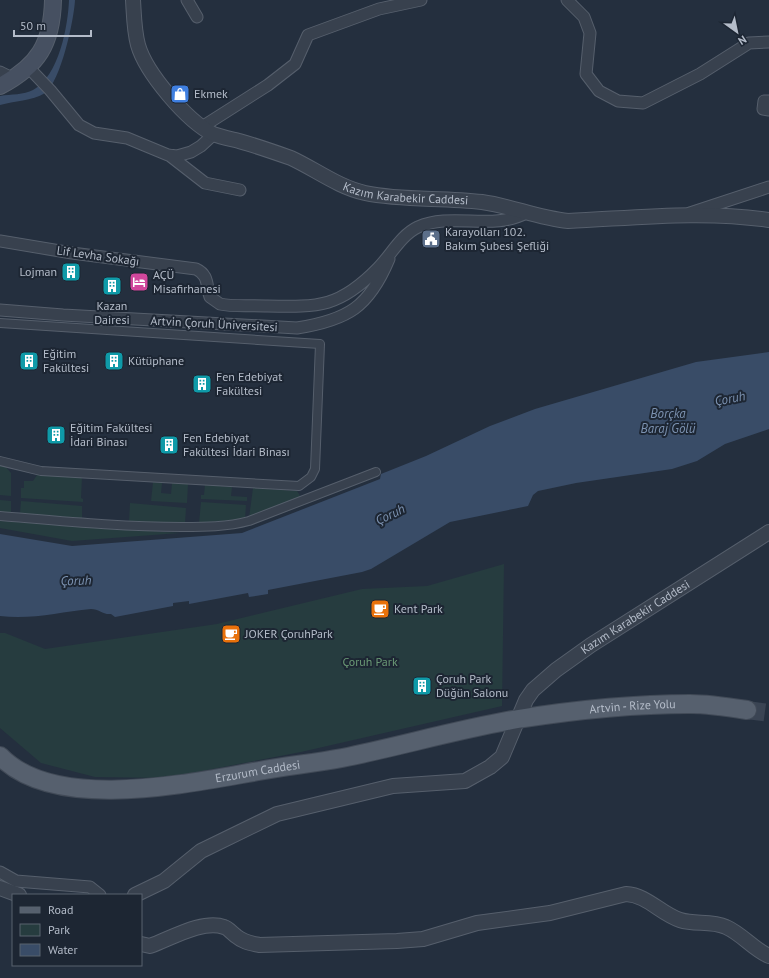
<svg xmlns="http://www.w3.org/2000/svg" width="769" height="978" font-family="'PT Sans',sans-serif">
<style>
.green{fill:#263c3f}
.water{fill:#394c67}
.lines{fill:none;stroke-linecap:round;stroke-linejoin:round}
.primary-tunnel{stroke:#3a4453;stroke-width:18;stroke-dasharray:18 9;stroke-linecap:butt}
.pedestrian-casing{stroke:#565f6c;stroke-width:10}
.minor-casing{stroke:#565f6c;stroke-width:13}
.tertiary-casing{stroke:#565f6c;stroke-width:16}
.secondary-casing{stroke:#565f6c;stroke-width:18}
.primary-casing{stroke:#414a57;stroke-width:20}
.pedestrian{stroke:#38414e;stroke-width:8}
.minor{stroke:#38414e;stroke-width:11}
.tertiary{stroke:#38414e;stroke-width:14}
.secondary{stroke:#465061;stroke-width:16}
.primary{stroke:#56606e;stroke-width:18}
.labels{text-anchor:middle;stroke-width:4;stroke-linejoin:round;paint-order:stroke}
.poi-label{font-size:12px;fill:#b4bcc9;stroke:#1d2633;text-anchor:start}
.street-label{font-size:12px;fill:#b4bcc9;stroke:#1d2633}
.park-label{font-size:12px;fill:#6b9a76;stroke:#1d2633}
.water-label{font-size:13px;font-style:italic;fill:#7c92b1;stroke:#1d2633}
</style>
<rect width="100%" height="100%" fill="#242f3e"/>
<path class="green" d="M0,466H5L11,473V496L0,495Z
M37,475L82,477L81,498L83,499V502L21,498V488H24V481H33Z
M153,482L162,483L161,493L171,494L172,483L188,484L187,503L151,501Z
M205,485L232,487L231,496L247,497V501L201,499V495H204Z
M253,488L297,491L301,497L249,518Z
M0,500L11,501V513H0Z
M21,501L82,506V518L20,514Z
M201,502L246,505L245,519L199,523Z
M130,503L186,508L185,524L129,522Z
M0,521L180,533L72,541L0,528Z
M504,564L502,706L301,752L166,778L95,777L41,763L0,728V633H5L45,649L217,624L362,589L427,586Z"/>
<path class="water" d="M69,0H75C74,20 61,81 45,93C32,101 14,101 0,105V96C11,94 24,95 33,90C59,76 68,26 69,0Z
M769,352V429L725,444L697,461L672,469L576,483L538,491L533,495L528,506L450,522L371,569L362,572L268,590V594L249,597L248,593L189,604V601L173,603V606L115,617L111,614C103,615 99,609 91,609C60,612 31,620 0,616V534L72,546L242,533L380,479L381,474L426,456L490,426L535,409L696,362Z"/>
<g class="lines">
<path class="primary-tunnel" d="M747,710L769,713"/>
<defs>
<path id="pedestrian" d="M0,323L320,344L315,469L311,477L299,486L41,471L0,461
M0,516C61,521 121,527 182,527C204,527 227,527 249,521L376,472"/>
<path id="minor" d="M187,0L197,17
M567,0L584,17L590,33L586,74L599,91L618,101L643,103L700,74L749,43L769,42
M29,68L50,90L79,125L94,133L127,138L168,155L177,156L191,152L201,146L214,134
M0,72L14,79
M769,101H764L763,109L769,110
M202,127L268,85L295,64L308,35L379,9L421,0
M169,155L205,183L240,190
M690,213L769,187
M0,241L72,253L196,269C209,275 206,285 210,297L220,304C234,307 250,305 265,306C319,307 339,308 378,268C391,255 401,235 418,227C452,212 493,231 526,213
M0,310L63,315L297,328C348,320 369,307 389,259
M0,872L16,881L90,887L100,895"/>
<g id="tertiary">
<path id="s1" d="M133,0C134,15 134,30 138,45C146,73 187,121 213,134C221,137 231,139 239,141C257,146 274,152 291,158C315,169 338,187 365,193C403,201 443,197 482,202C511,206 538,218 568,221C635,218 702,210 769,220"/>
<path d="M0,888L19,895"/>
<path id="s2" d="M135,895L164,881L201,851L277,814L393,786L465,781L490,767L502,757L526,700L533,690L556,670L591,645L769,532"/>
<path d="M141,944L150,946C170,939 203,919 224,927C228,928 232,933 236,936C243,942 250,943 259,945L397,941L423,939L477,923L550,913L626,894C647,895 661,914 680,920C695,925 711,920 726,927C742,934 753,949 769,956"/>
</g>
<path id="secondary" d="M0,86C38,66 52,44 53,0"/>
<g id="primary">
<path id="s3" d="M0,756C55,813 189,783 259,771C287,766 315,763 342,758C401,746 459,729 518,719C575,710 632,704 690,704C709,704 728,707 747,710"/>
</g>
</defs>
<use href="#pedestrian" class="pedestrian-casing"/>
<use href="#minor" class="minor-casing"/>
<use href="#tertiary" class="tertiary-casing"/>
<use href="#secondary" class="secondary-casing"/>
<use href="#primary" class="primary-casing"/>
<use href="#pedestrian" class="pedestrian"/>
<use href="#minor" class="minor"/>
<use href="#tertiary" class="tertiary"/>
<use href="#secondary" class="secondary"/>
<use href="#primary" class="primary"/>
</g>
<defs>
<symbol id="shop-square" viewBox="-11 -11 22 22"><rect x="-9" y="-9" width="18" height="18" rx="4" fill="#3f7fe0" stroke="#1d2633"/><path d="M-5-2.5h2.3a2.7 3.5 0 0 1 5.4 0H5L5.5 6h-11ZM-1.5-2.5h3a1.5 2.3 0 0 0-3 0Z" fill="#fff"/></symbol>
<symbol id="civic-square" viewBox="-11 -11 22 22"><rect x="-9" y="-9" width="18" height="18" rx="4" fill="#5c6f8a" stroke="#1d2633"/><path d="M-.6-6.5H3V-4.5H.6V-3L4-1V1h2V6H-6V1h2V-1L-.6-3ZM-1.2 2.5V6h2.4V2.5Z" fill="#fff"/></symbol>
<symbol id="building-square" viewBox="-11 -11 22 22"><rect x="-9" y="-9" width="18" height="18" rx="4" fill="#0f9aa8" stroke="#1d2633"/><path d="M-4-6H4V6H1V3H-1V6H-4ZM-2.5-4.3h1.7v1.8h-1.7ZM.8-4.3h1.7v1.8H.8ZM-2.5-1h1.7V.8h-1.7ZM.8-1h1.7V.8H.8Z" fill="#fff"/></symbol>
<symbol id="hotel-square" viewBox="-11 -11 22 22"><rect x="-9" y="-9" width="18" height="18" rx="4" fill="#d1479c" stroke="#1d2633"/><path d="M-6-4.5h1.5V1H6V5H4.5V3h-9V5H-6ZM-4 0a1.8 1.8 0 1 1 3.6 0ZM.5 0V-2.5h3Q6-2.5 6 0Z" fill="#fff"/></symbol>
<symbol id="cafe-square" viewBox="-11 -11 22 22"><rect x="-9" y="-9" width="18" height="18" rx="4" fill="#e8710a" stroke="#1d2633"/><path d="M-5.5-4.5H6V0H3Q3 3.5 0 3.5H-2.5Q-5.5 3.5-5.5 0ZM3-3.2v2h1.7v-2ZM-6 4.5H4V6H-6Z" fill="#fff"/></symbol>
</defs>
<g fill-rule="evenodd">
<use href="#shop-square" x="169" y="83" width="22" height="22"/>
<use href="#civic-square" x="420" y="228" width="22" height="22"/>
<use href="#building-square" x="60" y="261" width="22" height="22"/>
<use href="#hotel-square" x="128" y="271" width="22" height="22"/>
<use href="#building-square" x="101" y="275" width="22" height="22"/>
<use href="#building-square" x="18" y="350" width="22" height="22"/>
<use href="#building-square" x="103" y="350" width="22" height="22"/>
<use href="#building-square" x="191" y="373" width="22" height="22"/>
<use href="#building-square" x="45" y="424" width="22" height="22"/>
<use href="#building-square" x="158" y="434" width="22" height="22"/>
<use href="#cafe-square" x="369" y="598" width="22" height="22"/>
<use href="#cafe-square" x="220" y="623" width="22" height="22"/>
<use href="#building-square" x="411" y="675" width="22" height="22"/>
</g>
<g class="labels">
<g class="poi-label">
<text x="194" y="98">Ekmek</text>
<text x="445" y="236">Karayolları 102.<tspan x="445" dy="14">Bakım Şubesi Şefliği</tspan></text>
<text x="57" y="276" text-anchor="end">Lojman</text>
<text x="153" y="279">AÇÜ<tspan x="153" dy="14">Misafirhanesi</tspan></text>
<text x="112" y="310" text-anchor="middle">Kazan<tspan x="112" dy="14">Dairesi</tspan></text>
<text x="43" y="358">Eğitim<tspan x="43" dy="14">Fakültesi</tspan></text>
<text x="128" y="365">Kütüphane</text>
<text x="216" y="381">Fen Edebiyat<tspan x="216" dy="14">Fakültesi</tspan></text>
<text x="70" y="432">Eğitim Fakültesi<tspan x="70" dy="14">İdari Binası</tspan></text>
<text x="183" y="442">Fen Edebiyat<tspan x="183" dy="14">Fakültesi İdari Binası</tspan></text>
<text x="394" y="613">Kent Park</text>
<text x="245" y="638">JOKER ÇoruhPark</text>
<text x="436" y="683">Çoruh Park<tspan x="436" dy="14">Düğün Salonu</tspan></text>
</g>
<g class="street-label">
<text dy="4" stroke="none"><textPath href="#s1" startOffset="368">Kazım Karabekir Caddesi</textPath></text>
<text transform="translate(98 256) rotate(8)" y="4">Lif Levha Sokağı</text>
<text transform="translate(214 324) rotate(3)" y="4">Artvin Çoruh Üniversitesi</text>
<text dy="4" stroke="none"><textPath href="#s2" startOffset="600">Kazım Karabekir Caddesi</textPath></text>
<text dy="4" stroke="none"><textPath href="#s3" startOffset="648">Artvin - Rize Yolu</textPath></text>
<text dy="4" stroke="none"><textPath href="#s3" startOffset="267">Erzurum Caddesi</textPath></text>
</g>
<g class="park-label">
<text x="370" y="666">Çoruh Park</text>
</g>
<g class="water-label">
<text transform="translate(730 398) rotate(-11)" y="5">Çoruh</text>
<text x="668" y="418">Borçka<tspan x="668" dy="15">Baraj Gölü</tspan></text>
<text transform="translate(390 514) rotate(-26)" y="5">Çoruh</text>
<text transform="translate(76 580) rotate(-2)" y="5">Çoruh</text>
</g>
</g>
<rect x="12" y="894" width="130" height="72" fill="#1d2633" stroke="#59626f"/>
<rect x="20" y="907" width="20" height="6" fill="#56606e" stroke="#59626f"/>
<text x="48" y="914" font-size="12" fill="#b4bcc9">Road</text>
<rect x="20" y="924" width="20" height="12" fill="#263c3f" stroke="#59626f"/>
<text x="48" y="934" font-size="12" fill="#b4bcc9">Park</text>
<rect x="20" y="944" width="20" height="12" fill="#394c67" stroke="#59626f"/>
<text x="48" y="954" font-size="12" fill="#b4bcc9">Water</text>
<g transform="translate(737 32) rotate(147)" stroke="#1d2633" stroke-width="3" paint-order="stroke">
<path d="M0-3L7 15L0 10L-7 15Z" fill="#b4bcc9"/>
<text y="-6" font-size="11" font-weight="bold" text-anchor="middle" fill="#b4bcc9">N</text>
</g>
<path d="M14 30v6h77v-6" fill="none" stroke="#b4bcc9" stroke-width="2"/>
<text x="20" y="30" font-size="12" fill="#b4bcc9" stroke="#1d2633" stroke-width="3" paint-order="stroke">50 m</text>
</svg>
